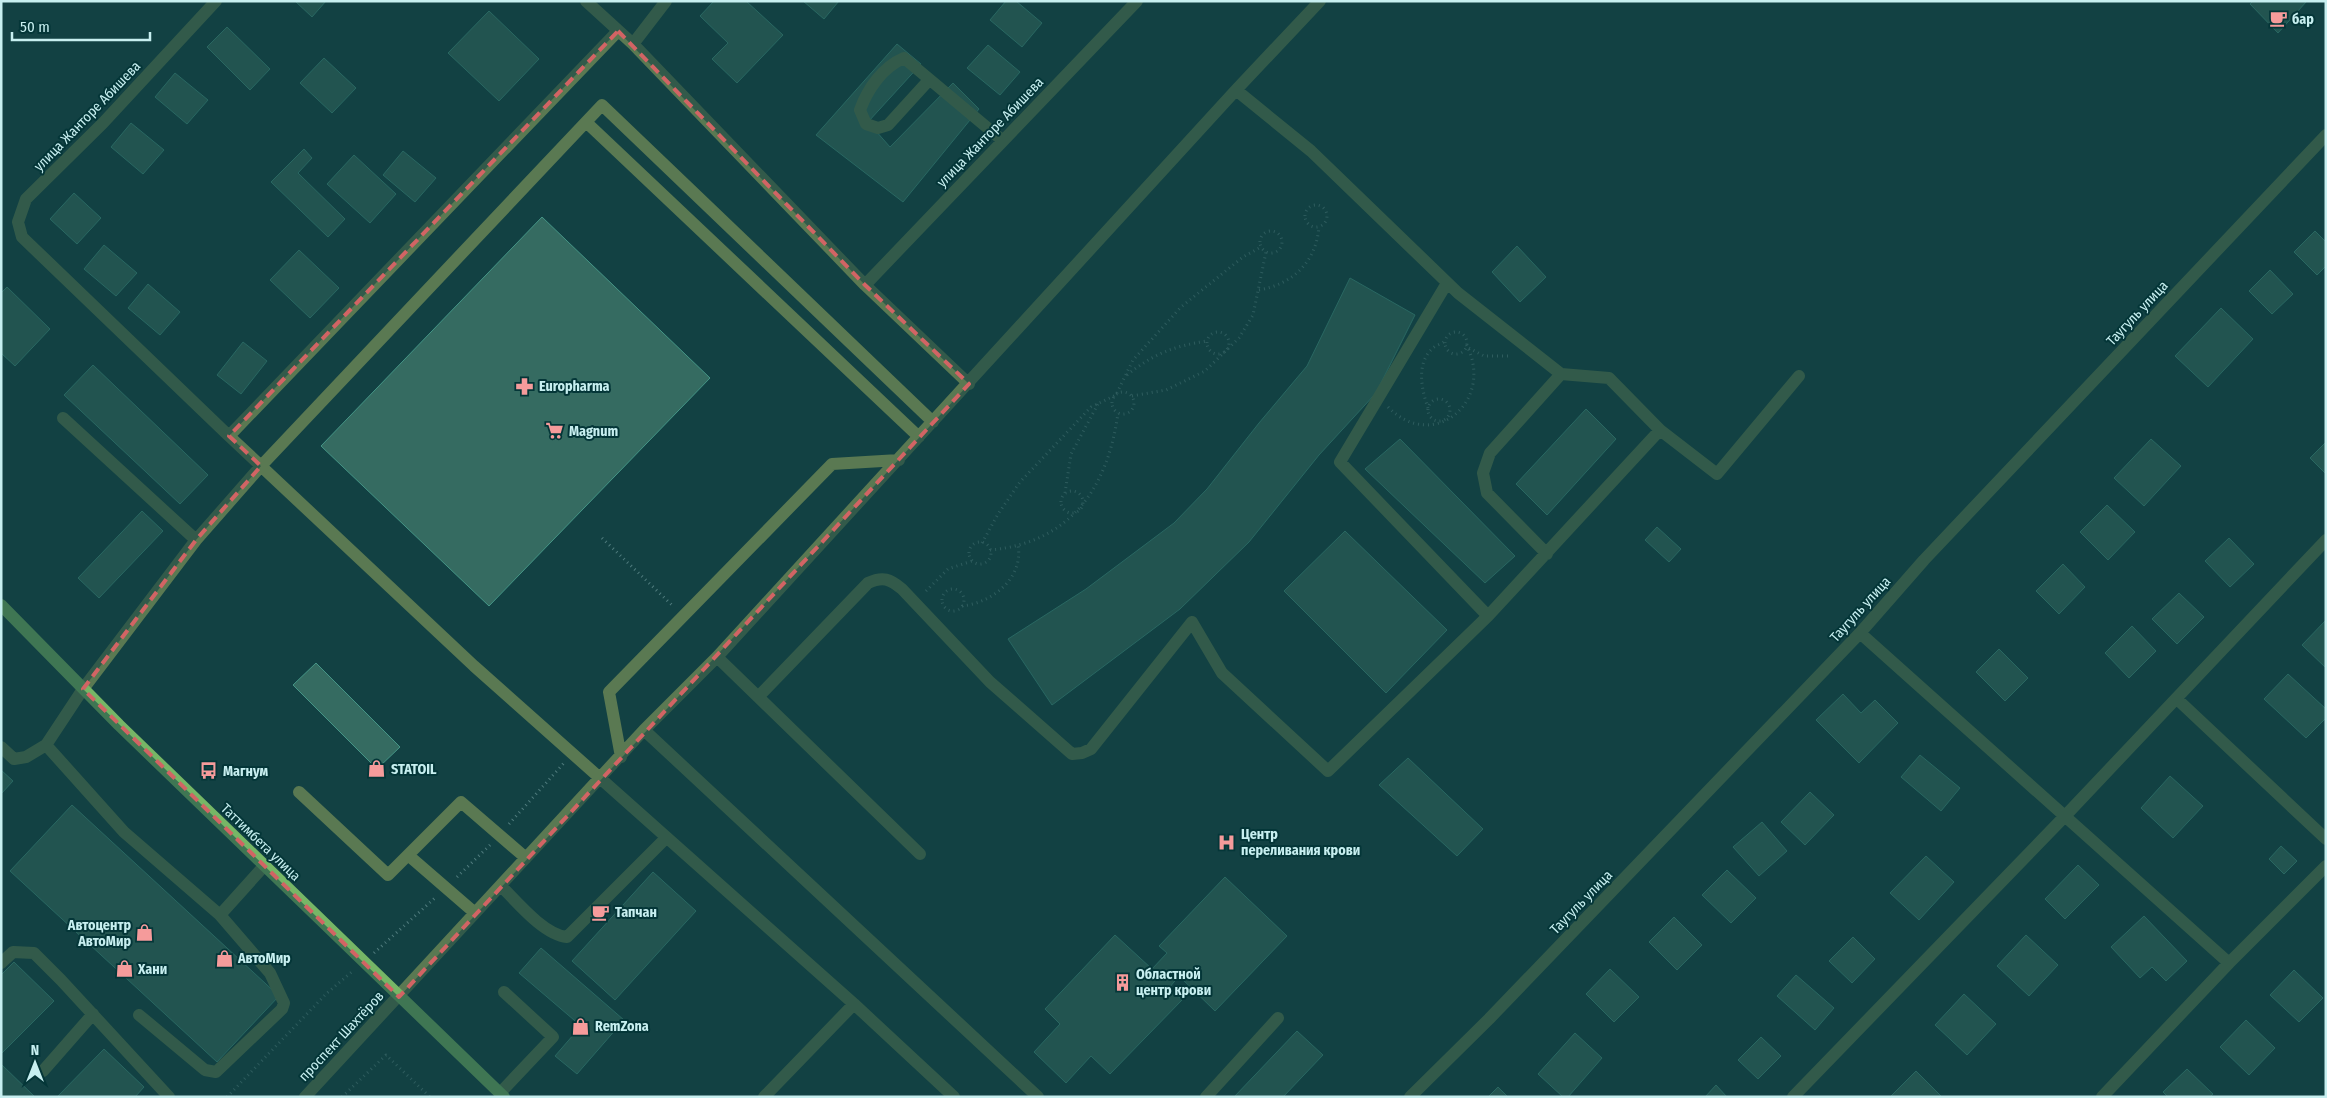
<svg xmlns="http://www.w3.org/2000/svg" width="2327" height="1098" font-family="'Fira Sans Condensed',sans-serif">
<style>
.building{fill:#356b61;stroke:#459586}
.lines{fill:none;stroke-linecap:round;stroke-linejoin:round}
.path{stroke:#507c7e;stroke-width:3;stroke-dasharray:1 4;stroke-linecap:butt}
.minor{stroke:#5a7952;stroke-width:12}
.major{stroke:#76b666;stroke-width:12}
.marked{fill:none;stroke:#d26464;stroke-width:4;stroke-dasharray:10 6;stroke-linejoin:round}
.labels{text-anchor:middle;stroke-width:4;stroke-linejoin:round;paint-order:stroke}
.poi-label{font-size:14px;font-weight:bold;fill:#c7eff0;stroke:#043638;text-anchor:start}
.street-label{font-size:14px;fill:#c7eff0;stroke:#043638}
</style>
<rect width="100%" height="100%" fill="#124143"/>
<path class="building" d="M295,1H326L312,17Z
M714,1H746L783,35L737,83L712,59L728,43L700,16Z
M803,1H839L824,19Z
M1006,1H1016L1042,23L1022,47L990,20Z
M2253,1H2307L2278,33L2250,4Z
M489,11L539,59L499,101L448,53Z
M227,27L270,69L250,90L207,47Z
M897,44L921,64L868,122L890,147L953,83L979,109L903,202L816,135Z
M988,45L1020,72L1000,95L967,68Z
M324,58L356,88L332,113L300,83Z
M175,73L208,100L187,124L155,97Z
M131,123L164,150L143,174L111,147Z
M304,149L312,158L298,173L345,219L328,237L271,182Z
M403,151L436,178L415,202L383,175Z
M354,155L396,194L370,223L327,184Z
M74,193L101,218L77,244L50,219Z
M542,217L710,378L489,606L321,446Z
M2315,231L2326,242V266L2317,275L2294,252Z
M104,245L137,273L116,296L84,269Z
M1517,246L1546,277L1520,302L1492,272Z
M299,250L339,288L310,318L270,280Z
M2270,270L2293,294L2272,314L2249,291Z
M1350,278L1415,315L1376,393L1319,455L1249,542L1180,609L1052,705L1008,639L1086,589L1174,523L1207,489L1259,423L1307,366Z
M148,284L180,312L160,335L128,308Z
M7,287L50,329L15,366L1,353V293Z
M2221,308L2253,339L2208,387L2175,356Z
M243,342L267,361L241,394L217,375Z
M93,365L208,475L180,504L64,395Z
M1586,409L1616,439L1547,515L1516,484Z
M1400,439L1515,556L1485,583L1365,469Z
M2151,439L2181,466L2144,506L2114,478Z
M2326,442V474L2310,458Z
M2107,505L2135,532L2108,560L2080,532Z
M142,511L163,531L99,598L78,578Z
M1657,527L1681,549L1669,562L1645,540Z
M1345,531L1447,630L1386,693L1284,591Z
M2229,538L2254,564L2230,587L2205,561Z
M2063,564L2085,587L2059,614L2036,591Z
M2179,593L2204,617L2177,644L2152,619Z
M2326,620V668L2302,645Z
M2132,626L2156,651L2129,678L2105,653Z
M1999,649L2028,678L2005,701L1976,672Z
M316,663L400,747L377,769L293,685Z
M2288,674L2326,709V718L2306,738L2264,699Z
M1843,694L1861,713L1875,700L1898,723L1859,763L1816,720Z
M1920,755L1960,788L1941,811L1901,777Z
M1408,758L1483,829L1457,856L1379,785Z
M1,770L13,781L1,794Z
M2170,776L2203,806L2173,838L2141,808Z
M1810,792L1834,815L1805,845L1781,822Z
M72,805L279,996L217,1062L10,871Z
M1762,822L1787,851L1759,876L1733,847Z
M2281,846L2297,861L2284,874L2269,859Z
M1926,856L1954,882L1919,920L1890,893Z
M2078,865L2099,885L2065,919L2045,899Z
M1727,870L1756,898L1731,923L1702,895Z
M653,872L696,911L615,1000L572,961Z
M1225,877L1287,936L1215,1011L1179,976L1169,988L1182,1000L1110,1074L1091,1056L1066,1083L1034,1052L1060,1024L1045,1009L1115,935L1152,969L1167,953L1159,946Z
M2144,916L2187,961L2166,981L2152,967L2140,978L2111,947Z
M1674,917L1702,945L1677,970L1649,942Z
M2026,935L2058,965L2029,996L1997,966Z
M1853,937L1875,959L1852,983L1829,961Z
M541,948L624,1020L577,1074L555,1056L581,1026L519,973Z
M14,962L54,1001L1,1054V975Z
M1610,969L1639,997L1614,1022L1586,994Z
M2294,970L2323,998L2299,1022L2270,995Z
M1796,975L1834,1008L1815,1030L1777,996Z
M1964,994L1996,1024L1967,1055L1935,1025Z
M2246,1020L2275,1048L2249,1075L2220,1047Z
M1297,1031L1323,1055L1283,1097H1234Z
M1575,1033L1602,1058L1568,1097H1563L1538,1074Z
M1761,1037L1781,1056L1758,1079L1738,1060Z
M104,1049L144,1087L135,1097H57Z
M1,1064L35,1097H1Z
M2187,1069L2213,1094L2210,1097H2168L2163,1092Z
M1916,1071L1942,1097H1890Z
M1716,1085L1727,1097H1705Z
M1498,1087L1508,1097H1488Z"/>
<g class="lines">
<path class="path" d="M1305 216a11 11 0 1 1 22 0a11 11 0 1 1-22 0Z
M1260 242a11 11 0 1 1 22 0a11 11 0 1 1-22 0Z
M1259,290C1293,284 1316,262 1319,227
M1445 343a11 11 0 1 1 22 0a11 11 0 1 1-22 0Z
M1207 343a11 11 0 1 1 22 0a11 11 0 1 1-22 0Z
M1469,348L1484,356H1509
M1127,375C1153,354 1174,346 1207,341
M1112 403a11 11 0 1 1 22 0a11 11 0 1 1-22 0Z
M1132,396L1166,390L1205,371L1239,338L1253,315L1266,252
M1428 410a11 11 0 1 1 22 0a11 11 0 1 1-22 0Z
M1388,407C1434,454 1496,400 1466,344
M1428,408C1422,391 1416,365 1431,350C1434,346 1441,344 1445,341
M1061 502a11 11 0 1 1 22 0a11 11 0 1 1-22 0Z
M1065,493L1071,454L1098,404
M602,538L674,607
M969 553a11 11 0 1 1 22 0a11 11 0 1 1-22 0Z
M982,543L998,514L1020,482L1091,407L1116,395L1133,360L1181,307L1243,257L1261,247
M990,550C1070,543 1108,488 1118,413
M942 600a11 11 0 1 1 22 0a11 11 0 1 1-22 0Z
M926,591L948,569L972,561
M962,606C992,603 1024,578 1018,545
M509,824L564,763
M457,877L490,845
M374,953L436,897
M227,1097L327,993L354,970
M342,1097L386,1055L430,1097"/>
<path class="minor" d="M216,1L103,123L26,199L18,222L22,237L229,436L618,31
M586,1L633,44L865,285L969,384
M633,44L666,1
M929,80L888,125L878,128L866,124L860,110C868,88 883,67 904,58L1002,140
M1236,90L1311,151L1458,293L1561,374L1609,378L1660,430L1717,474L1799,376
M586,122L919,437
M1447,283L1340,462L1488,616
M865,285L1137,1
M63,418L196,540
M229,436L474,666L854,1004L954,1097
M1547,554L1487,493L1483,473L1490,453L1561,374
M1860,633L2229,963
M717,657L920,854
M758,697L868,583C883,576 890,579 902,589L990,682L1072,754L1082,753L1091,749L1192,622L1222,673L1328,771L1488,616L1660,430
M2177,699L2326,839
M644,730L1038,1097
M46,745L124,832L220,915L270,973L284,1003L282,1009L216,1072L205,1070L139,1015
M1,747L14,759L26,757L46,745L83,689L196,540L261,466L602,105L933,422
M621,757L609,692L832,464L899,460
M299,792L388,875L461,802L526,858
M408,855L475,913
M501,886C517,902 544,935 567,937L666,838
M220,915L264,866
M1,963L13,952L34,953L61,980L169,1097
M43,1071L93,1014
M500,1093L553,1037L504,992
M305,1097L644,730L717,657L1236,90L1320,1
M764,1097L854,1004
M1206,1097L1278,1018
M1410,1097L1489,1019L1860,633L1924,560L2326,135
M1793,1097L2066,815L2326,540
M2102,1097L2229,963L2326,866"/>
<path class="major" d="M1,605L119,725L504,1097"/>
</g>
<path d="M0 0H2327V1098H0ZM618,31L865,285L969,384L399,997L83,689L196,540L261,466L229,436Z" fill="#124143" fill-opacity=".55" fill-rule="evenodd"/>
<path class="marked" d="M618,31L865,285L969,384L399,997L83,689L196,540L261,466L229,436Z"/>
<defs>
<symbol id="cafe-bare" viewBox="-9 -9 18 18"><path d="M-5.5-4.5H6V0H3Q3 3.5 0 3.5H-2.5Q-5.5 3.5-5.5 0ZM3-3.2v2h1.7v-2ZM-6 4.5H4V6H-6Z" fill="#f59b9b" stroke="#043638" stroke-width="2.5" paint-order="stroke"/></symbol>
<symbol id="pharmacy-bare" viewBox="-9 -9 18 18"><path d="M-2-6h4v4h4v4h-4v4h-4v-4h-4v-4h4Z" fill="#f59b9b" stroke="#043638" stroke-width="2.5" paint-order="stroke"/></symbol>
<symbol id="supermarket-bare" viewBox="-9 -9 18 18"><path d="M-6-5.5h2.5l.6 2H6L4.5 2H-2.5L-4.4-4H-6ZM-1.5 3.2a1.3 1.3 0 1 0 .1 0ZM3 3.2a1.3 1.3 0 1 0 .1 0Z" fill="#f59b9b" stroke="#043638" stroke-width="2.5" paint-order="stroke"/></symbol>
<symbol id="shop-bare" viewBox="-9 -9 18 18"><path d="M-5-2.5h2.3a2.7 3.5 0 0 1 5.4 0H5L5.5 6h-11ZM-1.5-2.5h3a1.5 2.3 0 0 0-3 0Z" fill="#f59b9b" stroke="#043638" stroke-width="2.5" paint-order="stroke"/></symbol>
<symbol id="bus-bare" viewBox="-9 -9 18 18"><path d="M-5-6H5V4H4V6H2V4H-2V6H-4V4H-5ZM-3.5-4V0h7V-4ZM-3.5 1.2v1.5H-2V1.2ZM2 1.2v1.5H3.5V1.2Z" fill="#f59b9b" stroke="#043638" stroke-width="2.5" paint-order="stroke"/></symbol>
<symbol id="hospital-bare" viewBox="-9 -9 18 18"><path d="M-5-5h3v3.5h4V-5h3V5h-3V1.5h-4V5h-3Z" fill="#f59b9b" stroke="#043638" stroke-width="2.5" paint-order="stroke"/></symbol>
<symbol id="building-bare" viewBox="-9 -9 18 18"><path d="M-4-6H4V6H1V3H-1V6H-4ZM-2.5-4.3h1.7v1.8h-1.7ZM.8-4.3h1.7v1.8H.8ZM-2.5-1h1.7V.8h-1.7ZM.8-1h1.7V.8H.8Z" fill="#f59b9b" stroke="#043638" stroke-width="2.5" paint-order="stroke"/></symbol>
</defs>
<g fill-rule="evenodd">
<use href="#cafe-bare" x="2266" y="6" width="25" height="25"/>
<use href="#pharmacy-bare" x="512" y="374" width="25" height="25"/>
<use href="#supermarket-bare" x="542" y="418" width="25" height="25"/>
<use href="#shop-bare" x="364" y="756" width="25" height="25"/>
<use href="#bus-bare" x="196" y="758" width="25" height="25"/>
<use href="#hospital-bare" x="1214" y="830" width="25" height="25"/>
<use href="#cafe-bare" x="588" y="900" width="25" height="25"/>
<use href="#shop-bare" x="132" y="920" width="25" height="25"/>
<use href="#shop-bare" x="212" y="946" width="25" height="25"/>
<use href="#shop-bare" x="112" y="956" width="25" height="25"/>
<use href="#building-bare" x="1110" y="970" width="25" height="25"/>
<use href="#shop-bare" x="568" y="1014" width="25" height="25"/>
</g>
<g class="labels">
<g class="poi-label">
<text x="2292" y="24">бар</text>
<text x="539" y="391">Europharma</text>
<text x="569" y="436">Magnum</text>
<text x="391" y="774">STATOIL</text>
<text x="223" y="776">Магнум</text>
<text x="1241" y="839">Центр<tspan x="1241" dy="16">переливания крови</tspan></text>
<text x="615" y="917">Тапчан</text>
<text x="131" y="930" text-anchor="end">Автоцентр<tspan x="131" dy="16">АвтоМир</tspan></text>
<text x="238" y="963">АвтоМир</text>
<text x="138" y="974">Хани</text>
<text x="1136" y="979">Областной<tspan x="1136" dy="16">центр крови</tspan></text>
<text x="595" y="1031">RemZona</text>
</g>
<g class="street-label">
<text transform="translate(87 116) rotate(-46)" y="5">улица Жанторе Абишева</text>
<text transform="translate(990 132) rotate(-46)" y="5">улица Жанторе Абишева</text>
<text transform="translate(2137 313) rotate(-47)" y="5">Таугуль улица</text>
<text transform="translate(1860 609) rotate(-48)" y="5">Таугуль улица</text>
<text transform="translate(261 842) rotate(44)" y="5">Таттимбета улица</text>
<text transform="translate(1581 902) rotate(-46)" y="5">Таугуль улица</text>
<text transform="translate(341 1036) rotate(-47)" y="5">проспект Шахтёров</text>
</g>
</g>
<rect width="2327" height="1098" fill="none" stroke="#c7eff0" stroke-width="5"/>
<g transform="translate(35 1063)" stroke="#043638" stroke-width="4" paint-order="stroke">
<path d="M0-4L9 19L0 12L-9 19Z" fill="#c7eff0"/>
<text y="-8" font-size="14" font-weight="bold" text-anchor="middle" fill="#c7eff0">N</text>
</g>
<path d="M12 32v8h138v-8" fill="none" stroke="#c7eff0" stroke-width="2.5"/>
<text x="20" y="32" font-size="15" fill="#c7eff0" stroke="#043638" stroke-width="4" paint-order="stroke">50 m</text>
</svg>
